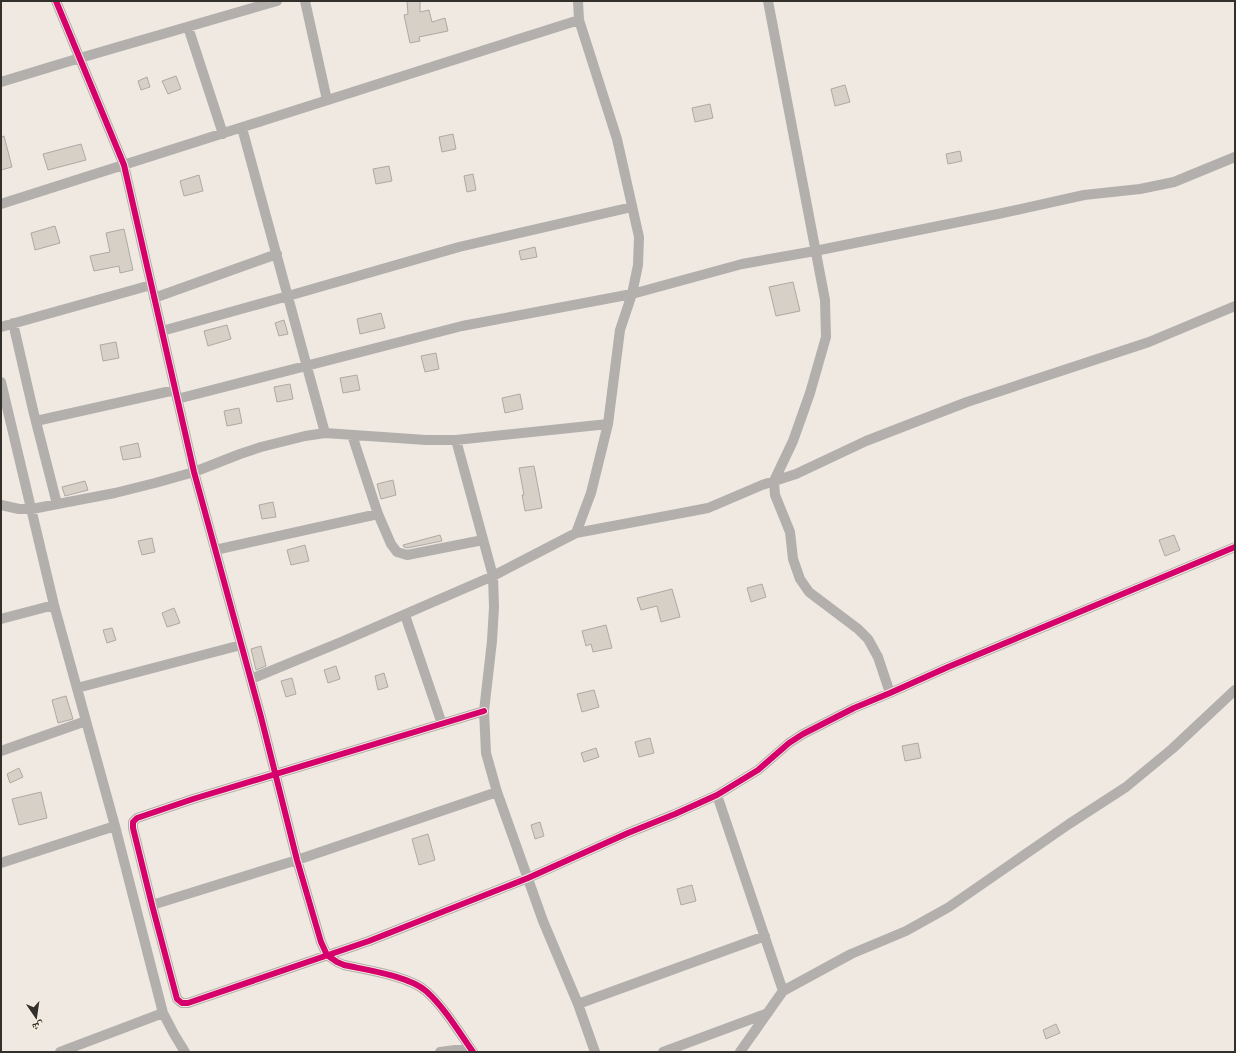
<svg xmlns="http://www.w3.org/2000/svg" width="1236" height="1053" font-family="Signika,'Noto Naskh Arabic',sans-serif">
<style>
.building{fill:#d7d0c6;stroke:#aea9a4}
.lines{fill:none;stroke-linecap:round;stroke-linejoin:round}
.street{stroke:#b2afac;stroke-width:10}
.cycleway-casing{stroke:#f4eadd;stroke-width:8}
.cycleway{stroke:#d6006c;stroke-width:6}
</style>
<rect width="100%" height="100%" fill="#efe9e2"/>
<path class="building" d="M407,1H420V12L429,10L432,22L445,18L448,31L419,37L420,41L410,43L404,15L408,14Z
M176,76L181,89L168,94L162,81Z
M147,77L150,87L141,90L138,81Z
M845,85L850,102L835,106L831,89Z
M710,104L713,118L695,122L692,108Z
M453,134L456,149L442,152L439,137Z
M4,136L12,167L1,170V137Z
M81,144L86,160L48,170L43,154Z
M960,151L962,161L948,164L946,154Z
M389,166L392,181L376,184L373,169Z
M473,174L476,190L467,192L464,176Z
M199,175L203,191L184,196L180,181Z
M55,226L60,243L35,250L31,233Z
M124,229L133,270L120,273L119,266L94,271L90,256L110,252L106,233Z
M535,247L537,257L521,260L519,251Z
M793,282L800,311L776,316L769,287Z
M381,313L385,328L360,334L357,319Z
M284,320L288,334L279,336L275,323Z
M227,325L231,339L208,346L204,331Z
M116,342L119,358L103,361L100,345Z
M436,353L439,369L425,372L421,356Z
M357,375L360,390L343,393L340,378Z
M290,384L293,399L277,402L274,387Z
M520,394L523,409L505,413L502,398Z
M239,408L242,423L227,426L224,411Z
M138,443L141,457L123,460L120,447Z
M534,466L542,508L525,511L522,495H524L519,468Z
M393,480L396,495L381,499L377,484Z
M85,481L88,490L65,496L62,487Z
M273,502L276,517L262,519L259,505Z
M440,535L442,541L407,548L404,547L403,545Z
M1174,535L1180,550L1165,556L1159,540Z
M152,538L155,552L142,555L138,541Z
M305,545L309,561L291,565L287,550Z
M762,584L766,597L751,602L747,588Z
M672,589L680,617L661,622L657,606L641,610L637,598Z
M174,608L180,623L167,627L162,613Z
M606,625L612,648L593,652L591,644L586,646L582,631Z
M112,628L116,640L107,643L103,630Z
M261,646L266,666L256,670L251,649Z
M336,666L340,679L328,683L324,670Z
M384,673L388,687L378,690L375,676Z
M292,678L296,694L286,697L281,681Z
M594,690L599,707L582,712L577,694Z
M66,696L73,719L58,723L52,700Z
M650,738L654,753L639,757L635,742Z
M918,743L921,758L905,761L902,746Z
M596,748L599,757L584,762L581,753Z
M19,768L23,777L10,783L7,774Z
M41,792L47,818L19,825L12,799Z
M540,822L544,836L535,839L531,825Z
M428,834L435,860L419,865L412,839Z
M692,885L696,901L681,905L677,889Z
M1056,1024L1060,1033L1046,1039L1043,1030Z"/>
<g class="lines">
<path class="street" d="M56,1L124,165L194,472L261,717L297,860L321,942L327,955L337,962L344,965C367,970 409,976 426,991C444,1007 459,1032 473,1052
M305,1L327,100
M768,1L825,300L826,337L810,393L793,441L774,481L775,495L790,532L793,559L800,579L809,592L858,629L868,639L878,657L890,693
M188,27L223,134
M1,82L80,58L277,1
M242,128L325,433
M1,204L579,20
M154,298L277,254
M13,323L33,410L57,504
M1,327L151,285
M162,331L288,296L459,247L632,207
M1,382L54,605L115,826L163,1013L174,1034L185,1052
M177,399L462,326L632,294L742,264L815,251L998,214L1084,195L1140,189L1174,182L1235,157
M36,421L175,390
M352,435L378,514L391,544L397,552L407,555L483,540
M456,440L493,576L494,607L492,641L484,711L486,753L497,792L543,921L578,1004L595,1052
M1,505L19,509H32L115,493L155,483L194,472L240,454L261,447L305,436L325,433L426,440H456L608,424
M576,533L591,493L608,424L620,330L632,294L638,265L639,237L617,139L579,20L578,1
M215,550L378,514
M405,615L442,724
M1,619L54,605
M251,679L341,642L493,576L576,533L708,508L762,485L796,474L866,441L967,402L1149,342L1235,306
M77,688L241,645
M484,711L193,799L137,818L133,822V828L152,905L177,999L182,1003H188L369,941L528,878L628,833L675,814L717,795L758,770L789,743L803,734L854,708L890,693L948,667L1235,547
M1,751L86,721
M717,795L783,991
M1,863L115,826
M152,905L297,860L497,792
M578,1004L765,936
M60,1052L163,1013
M440,1052L470,1048
M663,1052L768,1013
M740,1052L783,991L851,954L906,931L949,907L1069,824L1126,787L1172,749L1235,690"/>
<defs>
<path id="cycleway" d="M56,1L124,165L194,472L261,717L297,860L321,942L327,955L337,962L344,965C367,970 409,976 426,991C444,1007 459,1032 473,1052
M484,711L193,799L137,818L133,822V828L152,905L177,999L182,1003H188L369,941L528,878L628,833L675,814L717,795L758,770L789,743L803,734L854,708L890,693L948,667L1235,547"/>
</defs>
<use href="#cycleway" class="cycleway-casing"/>
<use href="#cycleway" class="cycleway"/>
</g>
<rect width="1236" height="1053" fill="none" stroke="#33302b" stroke-width="4"/>
<g transform="translate(36 1017) rotate(167)" stroke="#f4eadd" stroke-width="3" paint-order="stroke">
<path d="M0-3L7 15L0 10L-7 15Z" fill="#33302b"/>
<text y="-6" font-size="11" font-weight="bold" text-anchor="middle" fill="#33302b">ش</text>
</g>
</svg>
